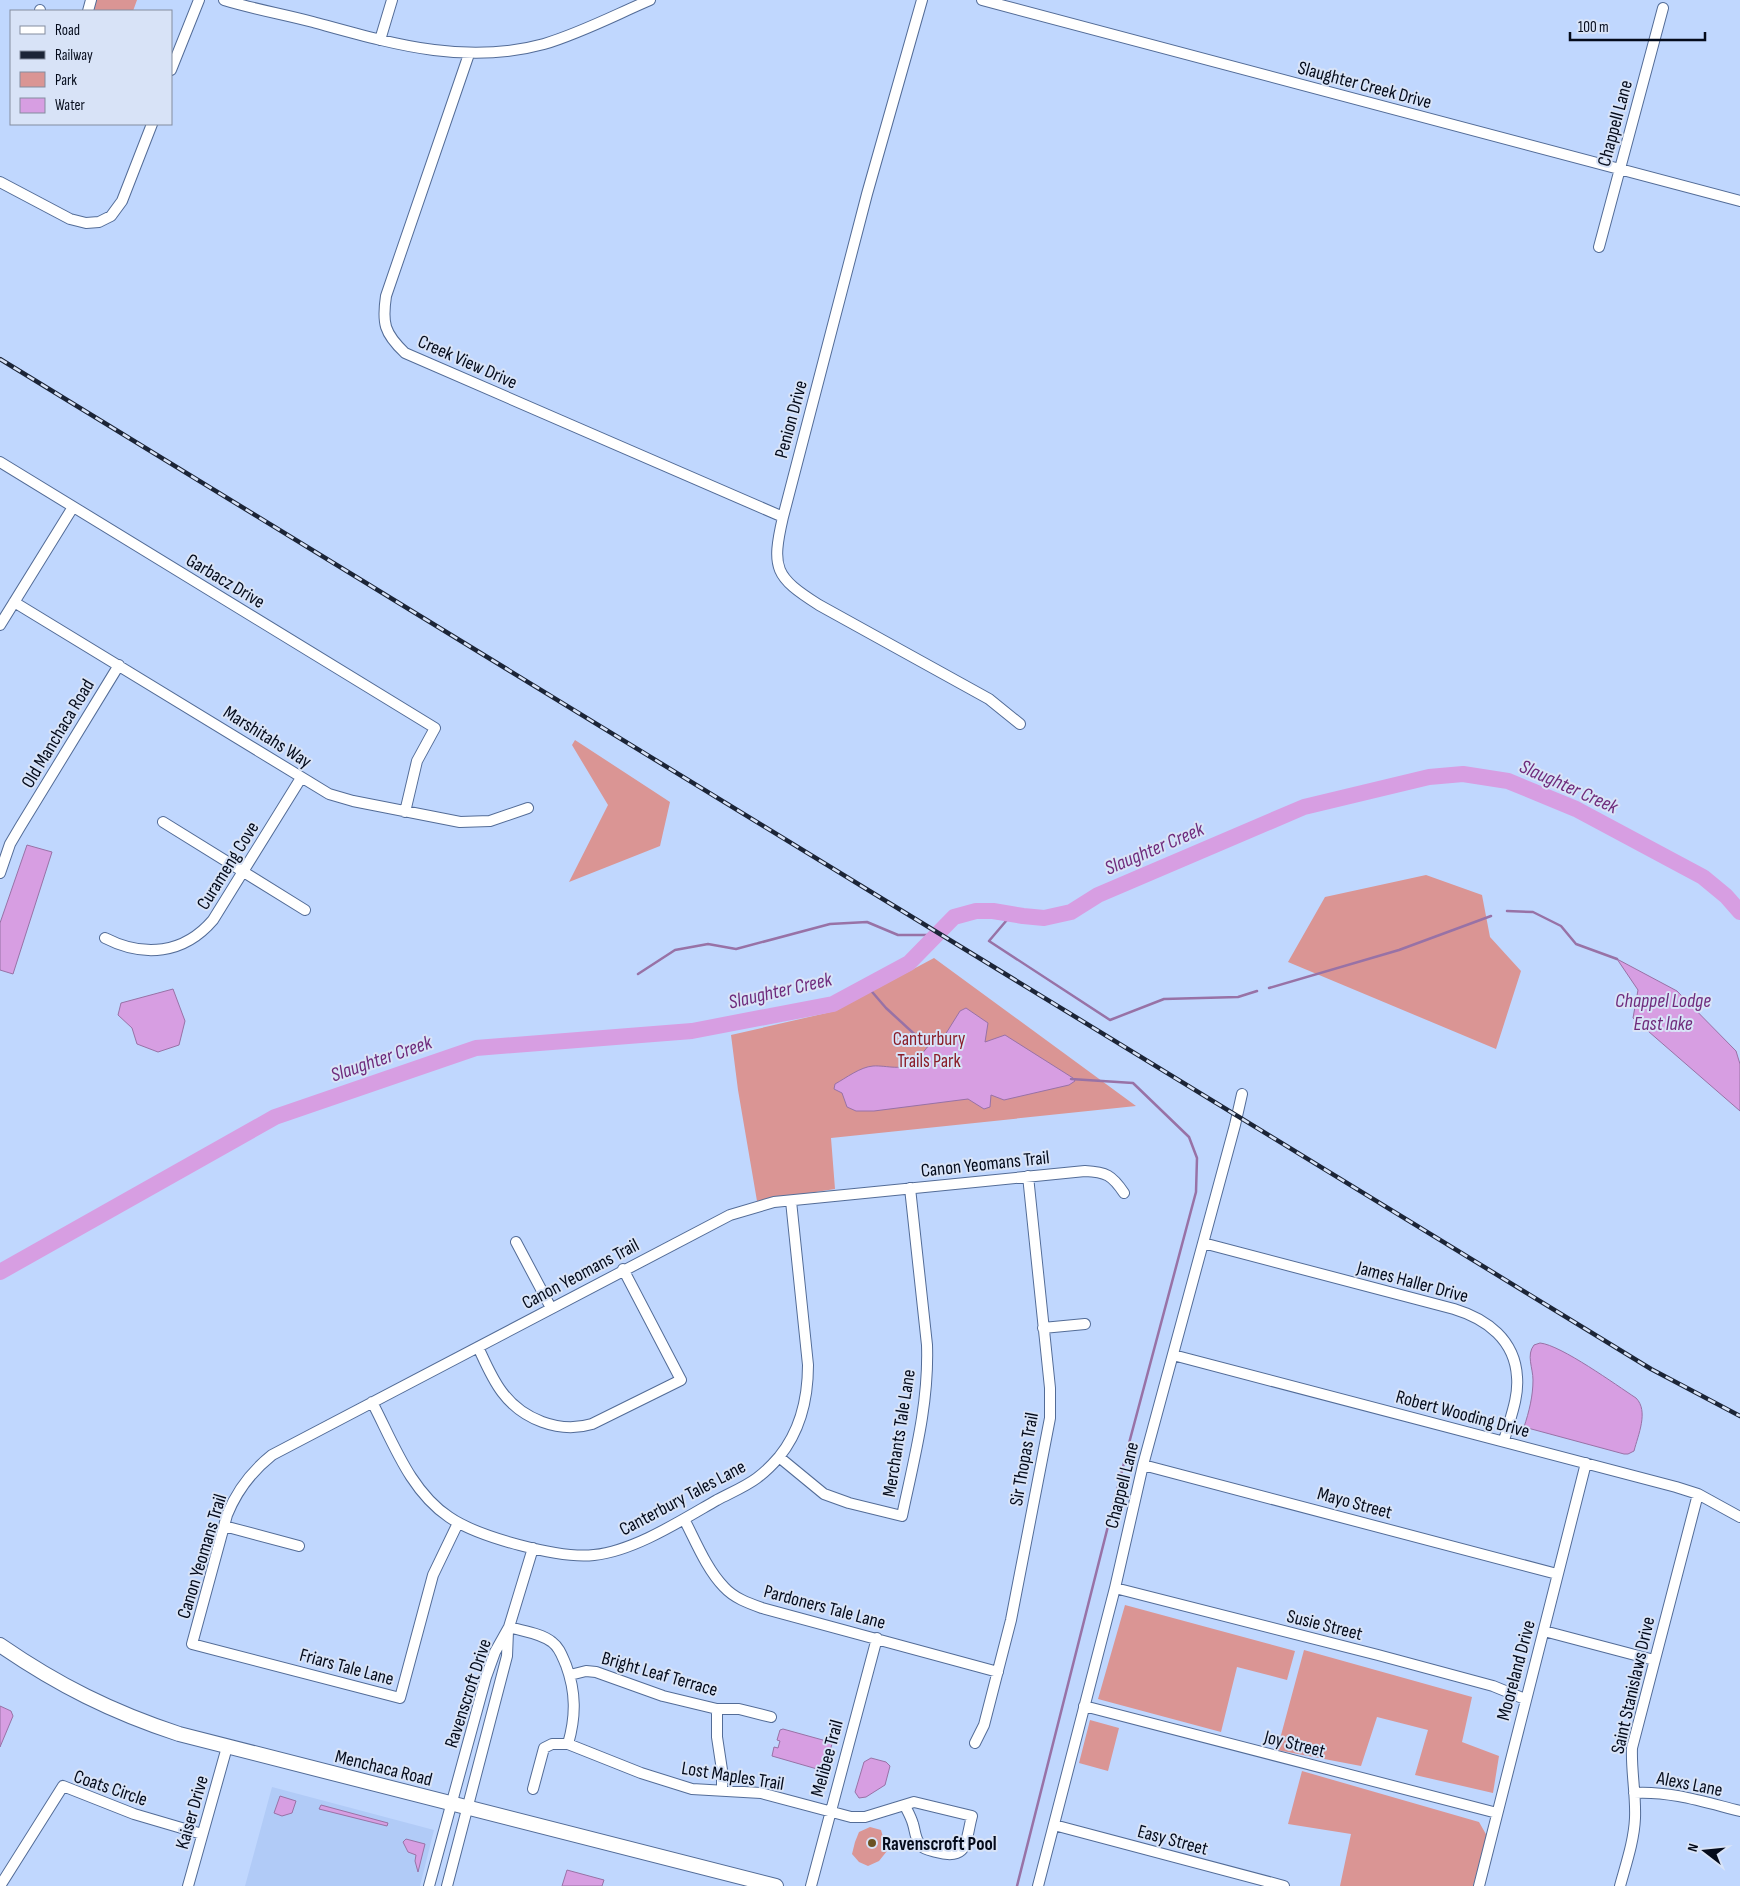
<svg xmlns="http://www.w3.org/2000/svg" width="1740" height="1886" font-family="'Sofia Sans Condensed',sans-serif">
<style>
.built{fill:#b1cbf7}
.green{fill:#da9594}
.water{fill:#d79ee2;stroke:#9872a6}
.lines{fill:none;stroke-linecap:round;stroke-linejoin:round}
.stream{stroke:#9872a6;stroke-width:2.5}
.river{stroke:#d79ee2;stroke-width:16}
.street-casing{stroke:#536c97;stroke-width:12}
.secondary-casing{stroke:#536c97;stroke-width:16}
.street{stroke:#fff;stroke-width:10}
.secondary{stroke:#fff;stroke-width:14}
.rail-casing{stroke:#1c2537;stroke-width:4.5}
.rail{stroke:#d8e3f7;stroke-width:2.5;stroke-dasharray:8;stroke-linecap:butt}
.poi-dot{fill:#6b5223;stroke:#d8e3f7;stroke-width:2}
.labels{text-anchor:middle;stroke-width:4;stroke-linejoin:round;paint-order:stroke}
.street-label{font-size:19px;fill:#040b1b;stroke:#d8e3f7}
.park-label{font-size:19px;fill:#8a1e29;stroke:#d8e3f7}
.poi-label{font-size:19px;font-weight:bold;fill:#040b1b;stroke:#d8e3f7;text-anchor:start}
.water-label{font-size:20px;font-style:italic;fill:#6f2b7c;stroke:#d8e3f7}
</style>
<rect width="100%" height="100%" fill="#c0d7fe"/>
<path class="built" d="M272,1787L434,1830L420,1886H245Z"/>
<path class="green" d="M96,0H137L133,11H94Z
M575,740L670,802L660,846L569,882L608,805L572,745Z
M1426,875L1482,895L1490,937L1521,971L1496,1049L1288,962L1325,897Z
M934,958L1136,1106L831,1138L835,1189L757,1201L738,1090L731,1035L835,1011Z
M1125,1605L1295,1651L1287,1680L1237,1667L1221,1732L1098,1699Z
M1304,1650L1472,1697L1462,1742L1499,1756L1493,1793L1415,1775L1428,1730L1377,1717L1361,1766L1277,1750Z
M1090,1720L1119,1728L1108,1771L1079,1763Z
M1302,1771L1479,1822L1487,1836L1473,1886H1340L1351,1834L1288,1824Z
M870,1827L881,1830L887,1851L879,1861L868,1866L859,1862L852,1854L855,1842L859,1832Z"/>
<path class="water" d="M27,845L52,852L13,974L0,970V923Z
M1617,959L1677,991L1736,1051L1740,1064V1111L1633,1018L1638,990Z
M173,989L185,1021L179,1045L158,1052L137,1044L132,1028L118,1015L121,1003Z
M966,1008L988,1023L985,1042L1005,1035L1073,1078L1075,1081L1069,1085L1004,1100L991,1095L990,1107L984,1109L968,1099L874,1111H856L847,1107L842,1093L834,1089L835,1084C846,1078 860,1067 873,1066C887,1065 903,1072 915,1061C923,1054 930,1043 937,1035H945L960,1011Z
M1540,1343C1561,1345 1616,1385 1636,1398C1649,1411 1638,1435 1634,1451L1628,1454H1624L1524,1427C1529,1412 1533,1396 1533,1380C1533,1368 1526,1355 1534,1345Z
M0,1706L11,1711L13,1716L0,1747Z
M783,1729L830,1742L832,1744L824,1771L772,1756L774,1747L778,1748L780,1741L777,1740L780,1730Z
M871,1758L886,1762L890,1766L885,1785L866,1797L859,1798L855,1792L864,1762Z
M280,1796L296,1801L292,1813L282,1816L274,1813Z
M321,1805L388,1823L387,1826L319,1809Z
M406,1839L425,1844L418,1872L415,1861L416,1855L408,1852L403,1842Z
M567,1870L604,1880L602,1886H562Z"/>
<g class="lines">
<path class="stream" d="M1507,911L1533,912L1561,926L1576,944L1617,959
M1012,914L989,941L1110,1020L1164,999L1238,997L1257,991
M638,974L675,950L708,944L736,949L830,924L867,922L898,935H936
M867,986L886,1008L923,1042
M1269,988L1399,950L1491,916
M1017,1886L1128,1447L1196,1192L1197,1158L1189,1137L1133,1083L1071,1079"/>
<path class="river" d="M0,1272L275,1117L476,1048L692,1031L833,1004L909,963L954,917L976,911H993L1023,916L1044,918L1071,912L1098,895L1304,807L1429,777L1463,774L1508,781L1576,809L1703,877L1726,896L1740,912"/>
<defs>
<path id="street" d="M224,0C253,9 283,14 313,22C390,43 464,66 544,44C581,33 615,15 650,0
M922,0L867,194L783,517C771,569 775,577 819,605L989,699L1020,724
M982,0L1740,201
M40,10V11
M88,11L91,0
M380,40L392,0
M469,54L386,296C382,323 384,333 405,353L783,517
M171,70L199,0
M0,182L70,219L86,223L99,222L111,216L122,201L152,124
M1599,247L1663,8
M0,462L435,728L417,761L405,812
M14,602L329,794L353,801L460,822L490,821L528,808
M0,625L73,507
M163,822L305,910
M0,873L10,844L20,827L119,665
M105,938C144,958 184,954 213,920L301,778
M516,1242L551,1308
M1203,1243L1454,1309C1487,1319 1515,1340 1517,1377C1519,1398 1509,1421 1504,1441
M1043,1328L1085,1324
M478,1347C485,1362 492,1379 502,1392C522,1419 559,1434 592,1424L681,1380L623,1269
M1173,1355L1676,1487L1698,1494L1740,1517
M372,1402C393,1442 410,1491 449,1517C478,1537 559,1559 594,1555C634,1551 682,1520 717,1500C730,1493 745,1487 757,1478C765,1472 773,1464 779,1457C801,1430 808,1398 808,1365L791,1201
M779,1457L824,1494L849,1503L902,1516C914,1459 929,1404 927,1345L910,1188
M1143,1465L1557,1574
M684,1519C695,1540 707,1570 724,1587C734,1598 748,1603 762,1608L998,1672
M458,1523L433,1575L400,1698L192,1644L227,1515C237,1490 252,1471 272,1455L730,1215L774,1202L1085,1171C1106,1172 1112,1175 1124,1193
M224,1526L299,1546
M1115,1588L1378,1655L1493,1686L1525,1699
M509,1627C522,1631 541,1633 552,1642C560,1648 562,1656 566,1665C576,1692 576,1716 568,1744
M1544,1631L1654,1660
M570,1675L586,1671L596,1672L663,1696L717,1709H739L771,1717
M1084,1706L1497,1813
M717,1709V1737L722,1770V1791
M975,1743L984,1725L1011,1620L1050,1418V1388L1028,1176
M533,1789L544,1748L552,1744H568L641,1773L692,1789L761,1793L851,1817H865L914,1802L972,1816C965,1842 969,1861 936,1852C929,1850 922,1849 919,1843C915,1837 915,1830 913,1824C911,1817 908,1812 905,1806
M1634,1793C1671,1791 1704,1802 1740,1811
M1054,1825L1284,1886
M0,1886L63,1786L134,1814L202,1834
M188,1886L227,1747
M429,1886L486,1677L495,1652L509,1627L533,1548
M447,1886L507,1656L508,1631
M811,1886L877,1638
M1038,1886L1115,1588L1143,1465L1235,1125L1242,1094
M1479,1886L1586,1463
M1620,1886C1626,1864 1634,1841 1635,1818C1636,1794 1631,1771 1632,1748L1698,1494"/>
<path id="secondary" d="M0,1645C58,1685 112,1712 179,1734L776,1886"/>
</defs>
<use href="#street" class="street-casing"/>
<use href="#secondary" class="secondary-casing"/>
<use href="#street" class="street"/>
<use href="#secondary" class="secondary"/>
<defs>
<path id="rail" d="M0,359L1651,1369L1740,1416"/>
</defs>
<use href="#rail" class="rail-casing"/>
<use href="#rail" class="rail"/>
</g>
<circle class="poi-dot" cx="872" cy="1843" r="5"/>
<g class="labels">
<g class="street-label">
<text transform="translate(1365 84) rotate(15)" y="7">Slaughter Creek Drive</text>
<text transform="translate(1614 123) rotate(-75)" y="7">Chappell Lane</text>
<text transform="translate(468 361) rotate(24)" y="7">Creek View Drive</text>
<text transform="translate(790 419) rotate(-75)" y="7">Penion Drive</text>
<text transform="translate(226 580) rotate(31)" y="7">Garbacz Drive</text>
<text transform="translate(57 733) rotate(-59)" y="7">Old Manchaca Road</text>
<text transform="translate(268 736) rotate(32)" y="7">Marshitahs Way</text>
<text transform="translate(227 865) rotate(-58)" y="7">Curameng Cove</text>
<text transform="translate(985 1163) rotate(-6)" y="7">Canon Yeomans Trail</text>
<text transform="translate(580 1273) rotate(-28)" y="7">Canon Yeomans Trail</text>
<text transform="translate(1413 1281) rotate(15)" y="7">James Haller Drive</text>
<text transform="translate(1463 1413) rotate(15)" y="7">Robert Wooding Drive</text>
<text transform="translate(898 1433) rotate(-81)" y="7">Merchants Tale Lane</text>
<text transform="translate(1023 1459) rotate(-80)" y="7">Sir Thopas Trail</text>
<text transform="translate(1121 1485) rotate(-76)" y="7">Chappell Lane</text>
<text transform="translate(682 1497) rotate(-28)" y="7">Canterbury Tales Lane</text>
<text transform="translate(1355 1502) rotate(15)" y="7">Mayo Street</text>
<text transform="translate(201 1556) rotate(-73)" y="7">Canon Yeomans Trail</text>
<text transform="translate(825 1606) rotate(15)" y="7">Pardoners Tale Lane</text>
<text transform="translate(1325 1624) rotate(14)" y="7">Susie Street</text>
<text transform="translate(347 1666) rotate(15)" y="7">Friars Tale Lane</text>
<text transform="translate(1515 1670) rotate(-75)" y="7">Mooreland Drive</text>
<text transform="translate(660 1673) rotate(16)" y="7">Bright Leaf Terrace</text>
<text transform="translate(1632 1685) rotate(-77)" y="7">Saint Stanislaws Drive</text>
<text transform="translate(467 1693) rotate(-72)" y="7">Ravenscroft Drive</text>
<text transform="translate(1295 1743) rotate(14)" y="7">Joy Street</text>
<text transform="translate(826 1758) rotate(-75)" y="7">Melibee Trail</text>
<text transform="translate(384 1767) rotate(14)" y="7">Menchaca Road</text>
<text transform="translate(733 1775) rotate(9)" y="7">Lost Maples Trail</text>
<text transform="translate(1690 1783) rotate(11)" y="7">Alexs Lane</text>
<text transform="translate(111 1787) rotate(19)" y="7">Coats Circle</text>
<text transform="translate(191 1812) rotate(-74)" y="7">Kaiser Drive</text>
<text transform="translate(1173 1839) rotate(15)" y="7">Easy Street</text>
</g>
<g class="park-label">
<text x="929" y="1045">Canturbury<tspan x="929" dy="22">Trails Park</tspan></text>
</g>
<g class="poi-label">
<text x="882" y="1850">Ravenscroft Pool</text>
</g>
<g class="water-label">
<text transform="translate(1569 786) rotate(24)" y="7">Slaughter Creek</text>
<text transform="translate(1154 848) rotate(-23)" y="7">Slaughter Creek</text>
<text transform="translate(780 990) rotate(-13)" y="7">Slaughter Creek</text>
<text x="1663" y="1007">Chappel Lodge<tspan x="1663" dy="23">East lake</tspan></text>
<text transform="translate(381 1058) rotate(-19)" y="7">Slaughter Creek</text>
</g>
</g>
<rect x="10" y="10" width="162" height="115" fill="#d8e3f7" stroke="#838d9f"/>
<rect x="20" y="26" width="25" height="8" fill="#ffffff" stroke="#838d9f"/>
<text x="55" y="35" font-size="15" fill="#040b1b">Road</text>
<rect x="20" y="51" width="25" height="8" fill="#1c2537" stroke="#838d9f"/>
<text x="55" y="60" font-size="15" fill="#040b1b">Railway</text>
<rect x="20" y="72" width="25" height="15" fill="#da9594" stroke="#838d9f"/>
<text x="55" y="85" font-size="15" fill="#040b1b">Park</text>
<rect x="20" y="98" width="25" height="15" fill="#d79ee2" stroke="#838d9f"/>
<text x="55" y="110" font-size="15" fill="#040b1b">Water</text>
<g transform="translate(1705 1851) rotate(286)" stroke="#d8e3f7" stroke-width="4" paint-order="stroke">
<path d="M0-4L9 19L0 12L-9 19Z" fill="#040b1b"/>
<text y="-8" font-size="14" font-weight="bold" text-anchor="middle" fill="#040b1b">N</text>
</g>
<path d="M1570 32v8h135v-8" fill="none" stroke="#040b1b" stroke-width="2.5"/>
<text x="1578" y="32" font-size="15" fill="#040b1b" stroke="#d8e3f7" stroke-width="4" paint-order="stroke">100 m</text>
</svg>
